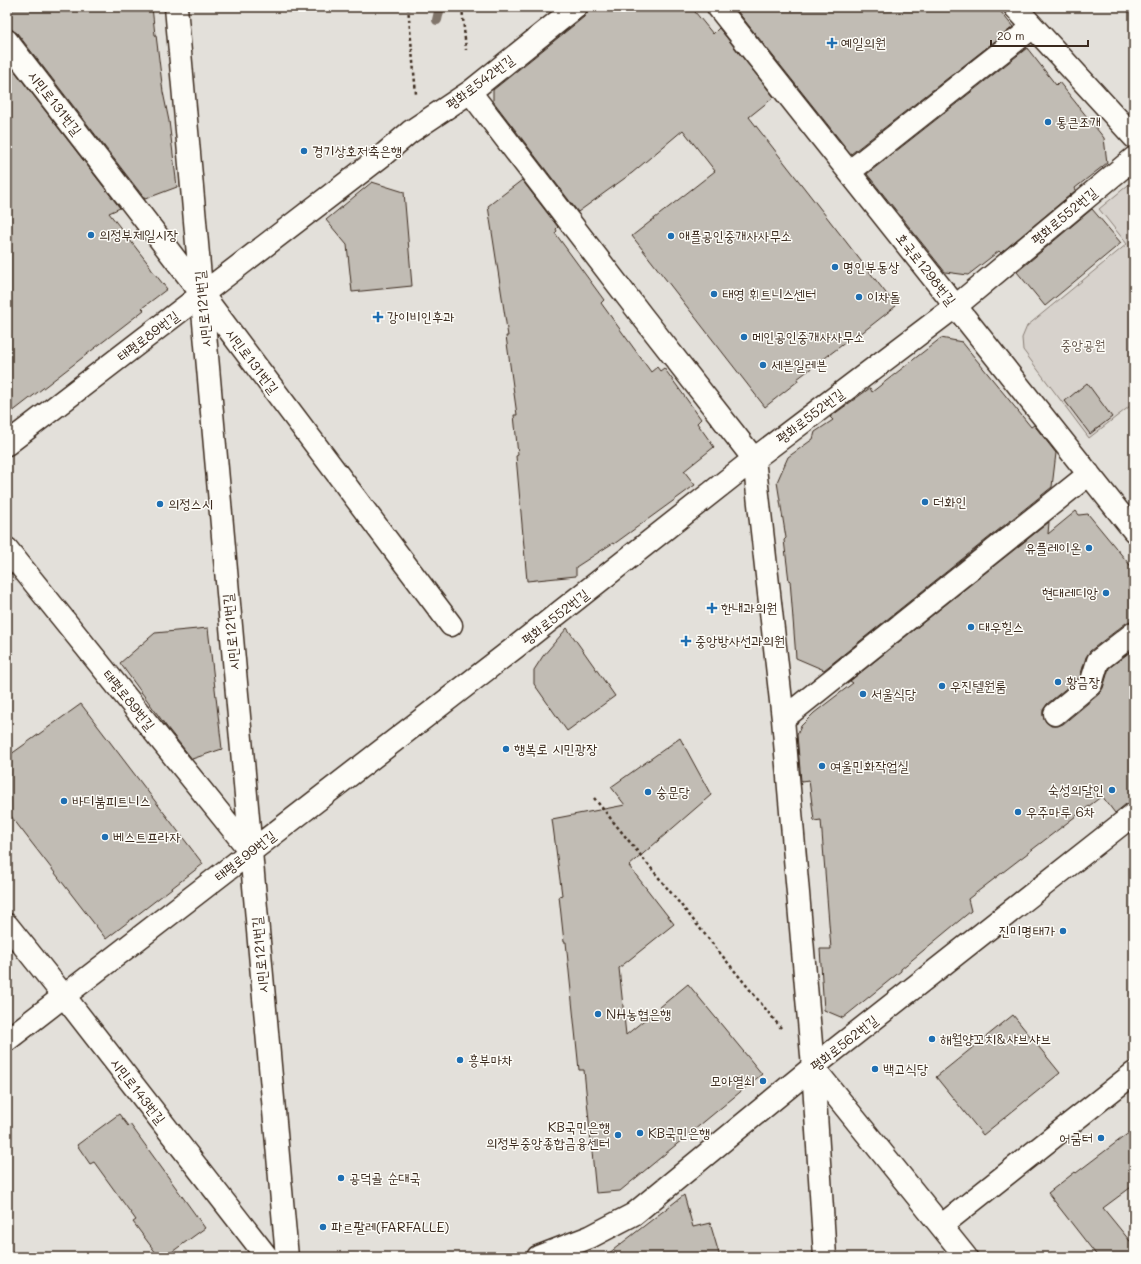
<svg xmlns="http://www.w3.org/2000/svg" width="1141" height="1264" font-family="Mali,'Poor Story',sans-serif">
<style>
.built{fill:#e3e0da}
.green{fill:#d7d2cc;stroke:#897e75}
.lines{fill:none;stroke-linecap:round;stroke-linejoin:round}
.stream{stroke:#80746b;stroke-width:10}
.building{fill:#c1bcb4;stroke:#3b2a1e}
.minor-casing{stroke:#3b2a1e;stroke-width:25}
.path{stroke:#3b2a1e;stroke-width:2.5;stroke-dasharray:3 3;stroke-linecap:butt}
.minor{stroke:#fdfcf7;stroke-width:22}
.poi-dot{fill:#1f6fb2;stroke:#fdfcf7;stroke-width:1.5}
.labels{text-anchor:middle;stroke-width:3;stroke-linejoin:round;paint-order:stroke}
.poi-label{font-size:14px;fill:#3b2a1e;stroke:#fdfcf7;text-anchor:start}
.street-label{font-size:14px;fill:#3b2a1e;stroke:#fdfcf7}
.park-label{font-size:14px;fill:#62544a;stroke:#fdfcf7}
</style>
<rect width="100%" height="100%" fill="#f1efea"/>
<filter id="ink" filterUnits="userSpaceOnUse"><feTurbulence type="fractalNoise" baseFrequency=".025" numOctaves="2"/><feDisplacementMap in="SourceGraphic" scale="8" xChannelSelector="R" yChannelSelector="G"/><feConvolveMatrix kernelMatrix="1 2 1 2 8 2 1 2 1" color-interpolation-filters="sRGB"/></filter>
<g filter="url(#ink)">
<path class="built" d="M7,7H1134V1257H7Z"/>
<path class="green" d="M1133,181H1134V403L1089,438L1023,350L1022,338L1027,326L1127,244L1099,209Z"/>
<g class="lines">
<path class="stream" d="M437,20L440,7"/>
</g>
<path class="building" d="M7,7H152L155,35H156L163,92L169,121L177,187L145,199L17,33L12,30L7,29Z
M588,7H691L713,34L719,28L774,97L749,117L896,306L859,335L858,333L797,379L798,381L765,407L632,236L715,171L683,130L632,173L578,212L493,101V90L584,17L587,12Z
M745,7H997L1013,27L851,154L738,12Z
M1027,48L1056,85L1059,82L1104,138L1107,163L1075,188L1076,190L1001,253L999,251L968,275L945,272L867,174Z
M7,61L120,208L109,213L150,266L151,269L167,289L142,308L144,310L7,416Z
M522,180L558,227L556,229L557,231L555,233L604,300L601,303L651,372L657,367L660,371L664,368L701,419L697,423L714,447L684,471L695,485L614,544L613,543L576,567V576L527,581L516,456L518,455L514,415H517L506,336H508L488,206Z
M372,182L404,192L412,286L352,292L347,245L326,220Z
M1092,209L1121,243L1045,306L1017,272Z
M941,338L962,342L1031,427L1034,425L1056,453L1052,487L824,670L796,658L790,580L789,581L784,540L786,538L777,482L788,457L813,439L815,432L833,420L830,417L870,388L872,392Z
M1087,383L1112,417L1090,434L1065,401Z
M1076,511L1079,515L1088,514L1134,570V619L1126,623L1090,651L1086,657L1080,677L1047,704L1043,710V716L1046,722L1051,726H1058L1063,724L1099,694L1103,688L1109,668L1134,649V802L1126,804L1115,813L1102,796L968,899L971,911L901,969V971L843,1018L824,1010L820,949H831L821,820L814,821L809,780L801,781L797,735L801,726L814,713L853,683L850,681L1049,522L1048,534Z
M208,628L222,749L192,759L166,726L120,663L155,633Z
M567,628L615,696L567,731L534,684V670L543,656Z
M81,704L203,864L106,939L7,811V757Z
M680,738L711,795L629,866L674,924L619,968L626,1035L688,984L762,1074L620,1191L596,1193L584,1070H579L566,942H564L559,896L562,895L552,819L625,805L611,787Z
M1013,1015L1060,1073L983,1135L936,1077Z
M119,1114L128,1126L130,1124L205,1228L165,1257H159L133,1222L136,1220L94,1162L90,1164L77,1145Z
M1134,1129V1185L1103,1208L1134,1246V1257H1098L1048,1193L1075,1172L1076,1173Z
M684,1195L693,1227L710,1223L720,1257H604Z"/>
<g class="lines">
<defs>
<path id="minor" d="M176,7L287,1257
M718,7L1134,531
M1015,7L1134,137
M7,41L202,294L451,625
M470,92L642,316L754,459L783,719
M849,172L1033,27
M7,444L383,155L410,132L470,92L576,7
M7,549L251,852
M1055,714L1091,684L1098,661L1134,633
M7,925L64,996L267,1257
M7,1040L517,646L754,459L956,306L1134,158
M813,1067L966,1257
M941,1226L1134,1073
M538,1257L590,1237L634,1214L813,1067L1134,814
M825,1257L813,1067L783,719L1089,474"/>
</defs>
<use href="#minor" class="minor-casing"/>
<path class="path" d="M408,7L416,94
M462,7L466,50
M594,798L781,1028"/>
<use href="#minor" class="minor"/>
</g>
</g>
<g class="poi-dot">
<path d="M830 37h4v4h4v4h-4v4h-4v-4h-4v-4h4z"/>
<circle cx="1048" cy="122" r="4"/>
<circle cx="304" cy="151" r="4"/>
<circle cx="91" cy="235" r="4"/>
<circle cx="671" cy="236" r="4"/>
<circle cx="835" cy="267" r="4"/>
<circle cx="714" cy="294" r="4"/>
<circle cx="859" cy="297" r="4"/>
<path d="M376 311h4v4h4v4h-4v4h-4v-4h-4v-4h4z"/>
<circle cx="744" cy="337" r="4"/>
<circle cx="763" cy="365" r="4"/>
<circle cx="925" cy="502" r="4"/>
<circle cx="160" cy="504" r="4"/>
<circle cx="1089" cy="548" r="4"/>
<circle cx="1106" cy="593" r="4"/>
<path d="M710 602h4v4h4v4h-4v4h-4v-4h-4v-4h4z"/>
<circle cx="971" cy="627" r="4"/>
<path d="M684 635h4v4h4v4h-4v4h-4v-4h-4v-4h4z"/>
<circle cx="1058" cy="682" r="4"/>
<circle cx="942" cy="686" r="4"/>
<circle cx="863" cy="694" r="4"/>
<circle cx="506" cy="749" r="4"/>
<circle cx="822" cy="766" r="4"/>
<circle cx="1112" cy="790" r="4"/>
<circle cx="648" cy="792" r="4"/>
<circle cx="64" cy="801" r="4"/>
<circle cx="1018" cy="812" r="4"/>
<circle cx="105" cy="837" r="4"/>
<circle cx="1063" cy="931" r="4"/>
<circle cx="598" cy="1014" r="4"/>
<circle cx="932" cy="1039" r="4"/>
<circle cx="460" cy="1060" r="4"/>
<circle cx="875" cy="1069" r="4"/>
<circle cx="763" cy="1081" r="4"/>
<circle cx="640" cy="1133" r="4"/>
<circle cx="618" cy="1135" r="4"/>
<circle cx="1101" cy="1138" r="4"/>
<circle cx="341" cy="1178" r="4"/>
<circle cx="323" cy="1227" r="4"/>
</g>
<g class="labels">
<g class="poi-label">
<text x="841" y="48">예일의원</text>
<text x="1056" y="127">통큰조개</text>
<text x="312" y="156">경기상호저축은행</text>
<text x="99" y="240">의정부제일시장</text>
<text x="679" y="241">애플공인중개사사무소</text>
<text x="843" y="272">명인부동상</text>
<text x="722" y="299">태영 휘트니스센터</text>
<text x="867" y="302">이차돌</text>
<text x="387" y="322">강이비인후과</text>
<text x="752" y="342">메인공인중개사사무소</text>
<text x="771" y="370">세븐일레븐</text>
<text x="933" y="507">더화인</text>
<text x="168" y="509">의정스시</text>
<text x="1081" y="553" text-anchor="end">유플레이온</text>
<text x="1098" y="598" text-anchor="end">현대레디앙</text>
<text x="721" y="613">한내과의원</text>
<text x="979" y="632">대우힐스</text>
<text x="695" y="646">중앙방사선과의원</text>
<text x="1066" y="687">황금장</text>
<text x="950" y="691">우진텔원룸</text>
<text x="871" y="699">서울식당</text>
<text x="514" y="754">행복로 시민광장</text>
<text x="830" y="771">여울민화작업실</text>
<text x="1104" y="795" text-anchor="end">숙성의달인</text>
<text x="656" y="797">숭문당</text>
<text x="72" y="806">바디붐피트니스</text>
<text x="1026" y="817">우주마루 6차</text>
<text x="113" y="842">베스트프라자</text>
<text x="1055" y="936" text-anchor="end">진미명태가</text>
<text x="606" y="1019">NH농협은행</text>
<text x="940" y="1044">해월양꼬치&amp;샤브샤브</text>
<text x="468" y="1065">흥부마차</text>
<text x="883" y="1074">백고식당</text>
<text x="755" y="1086" text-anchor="end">모아열쇠</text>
<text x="610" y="1132" text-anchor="end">KB국민은행<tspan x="610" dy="16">의정부중앙종합금융센터</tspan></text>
<text x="648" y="1138">KB국민은행</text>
<text x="1093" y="1143" text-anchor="end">어굼터</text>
<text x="349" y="1183">공덕골 순대국</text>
<text x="331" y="1232">파르팔레(FARFALLE)</text>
</g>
<g class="street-label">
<text transform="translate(480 82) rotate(-37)" y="5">평화로542번길</text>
<text transform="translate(55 103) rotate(52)" y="5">시민로131번길</text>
<text transform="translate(1064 216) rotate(-40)" y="5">평화로552번길</text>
<text transform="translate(926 269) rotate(52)" y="5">호국로1298번길</text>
<text transform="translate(203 309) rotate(-95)" y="5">시민로121번길</text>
<text transform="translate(148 336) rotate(-37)" y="5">태평로89번길</text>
<text transform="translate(252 361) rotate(53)" y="5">시민로131번길</text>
<text transform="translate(810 416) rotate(-37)" y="5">평화로552번길</text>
<text transform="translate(555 617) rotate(-38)" y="5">평화로552번길</text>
<text transform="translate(231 632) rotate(-95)" y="5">시민로121번길</text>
<text transform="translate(129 700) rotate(51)" y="5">태평로89번길</text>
<text transform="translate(245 856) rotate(-38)" y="5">태평로99번길</text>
<text transform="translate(260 955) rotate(-95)" y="5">시민로121번길</text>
<text transform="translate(844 1043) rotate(-38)" y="5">평화로562번길</text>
<text transform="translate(138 1091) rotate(52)" y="5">시민로143번길</text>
</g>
<g class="park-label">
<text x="1083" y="350">중앙공원</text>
</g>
</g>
<rect width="1141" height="1264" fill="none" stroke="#fdfcf7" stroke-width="24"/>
<rect x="12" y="12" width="1117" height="1240" fill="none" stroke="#3b2a1e" stroke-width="1.5" filter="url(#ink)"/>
<path d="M991 40v6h97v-6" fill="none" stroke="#3b2a1e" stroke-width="2"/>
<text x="997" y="40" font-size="12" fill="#3b2a1e" stroke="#fdfcf7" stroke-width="3" paint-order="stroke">20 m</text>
</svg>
